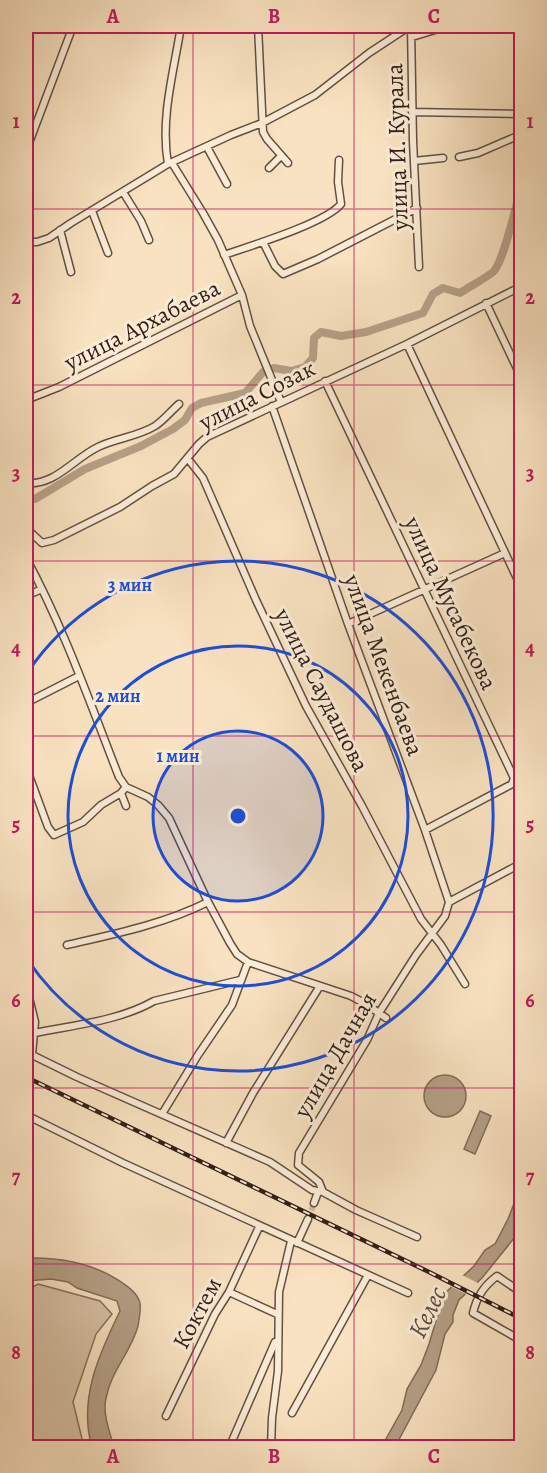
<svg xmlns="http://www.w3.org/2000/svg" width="547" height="1473" font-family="Alegreya,serif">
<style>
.green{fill:#d7c1a4;stroke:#84705d;stroke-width:1.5}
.water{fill:#b5a087;stroke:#806c5a;stroke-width:1.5}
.pier{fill:#f9e2c1}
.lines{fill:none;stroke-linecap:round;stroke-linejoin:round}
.canal{stroke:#b5a087;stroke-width:8}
.minor-tunnel{stroke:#d1bb9f;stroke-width:6;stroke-dasharray:6 3;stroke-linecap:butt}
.minor-casing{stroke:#635041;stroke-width:9}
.minor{stroke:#fbecd7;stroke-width:6}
.rail-casing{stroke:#311f16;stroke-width:4.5}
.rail{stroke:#fbecd7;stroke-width:2;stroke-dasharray:7;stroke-linecap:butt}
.grid{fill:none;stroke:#c2185b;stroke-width:1.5;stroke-opacity:0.55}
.ring{fill:none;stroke:#1d4ed8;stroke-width:3}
.labels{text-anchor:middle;stroke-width:6;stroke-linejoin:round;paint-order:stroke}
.street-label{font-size:24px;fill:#311f16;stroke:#fbecd7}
.water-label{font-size:26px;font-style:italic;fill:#5f4c3e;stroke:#fbecd7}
.centre{fill:#1d4ed8;stroke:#fbecd7;stroke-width:3}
.ring-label{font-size:18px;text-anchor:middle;font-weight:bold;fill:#1d4ed8;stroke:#fbecd7;stroke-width:6;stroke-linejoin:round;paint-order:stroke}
.neatline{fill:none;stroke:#c2185b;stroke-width:2}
.grid-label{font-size:20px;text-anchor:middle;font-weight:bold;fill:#c2185b}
</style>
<rect width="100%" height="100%" fill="#f9e2c1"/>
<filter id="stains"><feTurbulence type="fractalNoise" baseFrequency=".00333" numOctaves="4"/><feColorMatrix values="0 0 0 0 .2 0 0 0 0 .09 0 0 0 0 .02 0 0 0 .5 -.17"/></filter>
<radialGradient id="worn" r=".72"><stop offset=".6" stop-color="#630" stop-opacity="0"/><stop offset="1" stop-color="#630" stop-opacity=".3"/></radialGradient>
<path class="green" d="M38,1284L100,1301L112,1314L96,1334L73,1402L84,1447H26V1291Z"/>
<path class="water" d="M424 1096a21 21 0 1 1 42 0a21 21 0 1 1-42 0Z
M480,1111L491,1116L475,1154L464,1149Z
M521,1164L522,1226L519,1232L482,1278L459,1300L453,1315V1322L445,1334L436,1370L395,1447L381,1448L402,1410L407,1389L421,1365L429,1344L444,1294L474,1266L485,1250L495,1244L508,1219L515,1201Z
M26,1258C59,1257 90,1262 118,1280C127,1286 137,1292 140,1303C141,1311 139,1319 138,1326C131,1352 111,1371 106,1398C102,1413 110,1433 114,1447H92C78,1400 99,1354 120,1311L117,1301L77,1288L68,1282L51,1279L26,1281Z"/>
<path class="pier" d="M460,1274L480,1284L468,1295L448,1285Z"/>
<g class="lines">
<path class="canal" d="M26,499H35L85,469L141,446L173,429L185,420L192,408L201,403L245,393L264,371L274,368L291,371L305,367L313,358L314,338L321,332L341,336L366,332L423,313L433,294L443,288L460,293C470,286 483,280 493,272C503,263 513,216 518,200L522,199"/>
<path class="minor-tunnel" d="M308,1219L314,1203"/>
<defs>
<path id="minor" d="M258,26L263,132L267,139L288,163
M411,26L413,141L419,267
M519,26L522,42
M412,37L448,26
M412,112L517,114L522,116
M207,147L227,184
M26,151L73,26
M459,157L478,153L522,134
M414,161L443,158
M172,163L203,213L218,240L242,295L250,326L281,402
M168,164C160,118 174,71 181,26
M269,168L281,156
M123,192L141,221L149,240
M92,211L108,253
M60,230L71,272
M26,242H37L49,238L71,223L168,164L231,135L262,123L315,95L369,53L410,26
M263,242L275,266L283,274L318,259L417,208
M224,255C250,246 326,223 341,204L338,182L339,160
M486,303L522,379
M407,344L522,589
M325,381L514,778L512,784L425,830
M26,400L59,387L242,295
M272,406L348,624L425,830L449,902L445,916L416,955L379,1013L367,1040L299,1153L298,1165L319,1182L323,1192
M188,459L203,478L256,600L306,706L362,806L421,919L441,945L465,984
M26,483C55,486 73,459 98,447C116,438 137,437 155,426C163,421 171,411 179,404
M26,528L42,543L54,540L120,507L152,486L174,474L199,444L207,437L407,344L522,286
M26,558C64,628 90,703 119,777L126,787L148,797L158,805L169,818L208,902L230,943L237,954L248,962L351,996L366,1004L386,1018
M26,596L42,589
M348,624L505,553
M26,703L79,676
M26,779L30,778L48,827L54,835L83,822L101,805L121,793L126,787
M514,781L522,786
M121,793L126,806
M449,902L522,863
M67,945C115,934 164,924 208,902
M26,985L35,1022L32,1054
M35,1033C74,1025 119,1021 154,1001L240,980
M26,1052L77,1077L270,1162L312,1190L323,1192L356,1210L417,1237
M162,1114L198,1055L232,1005L248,962
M26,1115L123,1163L408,1293
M226,1143L253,1093L320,986
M314,1203L318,1192
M297,1243L308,1219
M229,1292L277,1314
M522,1293L497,1276C484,1286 477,1296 473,1313L522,1341
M292,1413L368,1275
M166,1416L215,1314L229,1292L259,1227
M229,1448L275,1342
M271,1448L272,1418L278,1371L279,1292L291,1241"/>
</defs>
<use href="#minor" class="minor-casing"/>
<use href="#minor" class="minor"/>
<defs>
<path id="rail" d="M26,1077L429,1272L522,1319"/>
</defs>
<use href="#rail" class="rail-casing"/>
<use href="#rail" class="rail"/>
</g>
<path class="grid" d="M193,26V1448M354,26V1448M26,209H522M26,385H522M26,561H522M26,736H522M26,912H522M26,1088H522M26,1264H522"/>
<circle cx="238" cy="816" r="85" fill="#1d4ed8" fill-opacity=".12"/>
<g class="ring">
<circle cx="238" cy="816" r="85"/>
<circle cx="238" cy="816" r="170"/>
<path d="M27 673A255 255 0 1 1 27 959"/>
</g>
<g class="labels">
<g class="street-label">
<text transform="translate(397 147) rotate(-92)" y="8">улица И. Курала</text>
<text transform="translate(142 325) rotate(-27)" y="8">улица Архабаева</text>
<text transform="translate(257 395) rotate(-27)" y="8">улица Созак</text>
<text transform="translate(451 603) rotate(65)" y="8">улица Мусабекова</text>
<text transform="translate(384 665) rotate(70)" y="8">улица Мекенбаева</text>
<text transform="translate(322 690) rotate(63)" y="8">улица Саудашова</text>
<text transform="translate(335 1055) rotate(-60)" y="8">улица Дачная</text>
<text transform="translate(197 1313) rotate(-62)" y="8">Коктем</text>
</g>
<g class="water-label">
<text transform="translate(427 1312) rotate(-64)" y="9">Келес</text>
</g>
</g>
<circle cx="238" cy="816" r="9" class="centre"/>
<g class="ring-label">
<text x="130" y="591">3 мин</text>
<text x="118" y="702">2 мин</text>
<text x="178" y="762">1 мин</text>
</g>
<rect width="547" height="1473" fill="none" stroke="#f9e2c1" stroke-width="66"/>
<rect x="33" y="33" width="481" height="1407" class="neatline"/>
<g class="grid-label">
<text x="113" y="23">A</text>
<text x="274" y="23">B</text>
<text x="434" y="23">C</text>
<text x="16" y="128">1</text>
<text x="530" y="128">1</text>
<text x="16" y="304">2</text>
<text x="530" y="304">2</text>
<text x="16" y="480">3</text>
<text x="530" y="480">3</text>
<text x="16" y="655">4</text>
<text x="530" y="655">4</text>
<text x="16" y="831">5</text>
<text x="530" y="831">5</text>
<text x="16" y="1007">6</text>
<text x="530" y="1007">6</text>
<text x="16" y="1183">7</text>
<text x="530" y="1183">7</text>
<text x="16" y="1359">8</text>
<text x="530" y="1359">8</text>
<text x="113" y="1463">A</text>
<text x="274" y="1463">B</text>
<text x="434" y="1463">C</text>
</g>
<rect width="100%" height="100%" filter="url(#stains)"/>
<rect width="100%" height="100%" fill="url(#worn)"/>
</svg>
